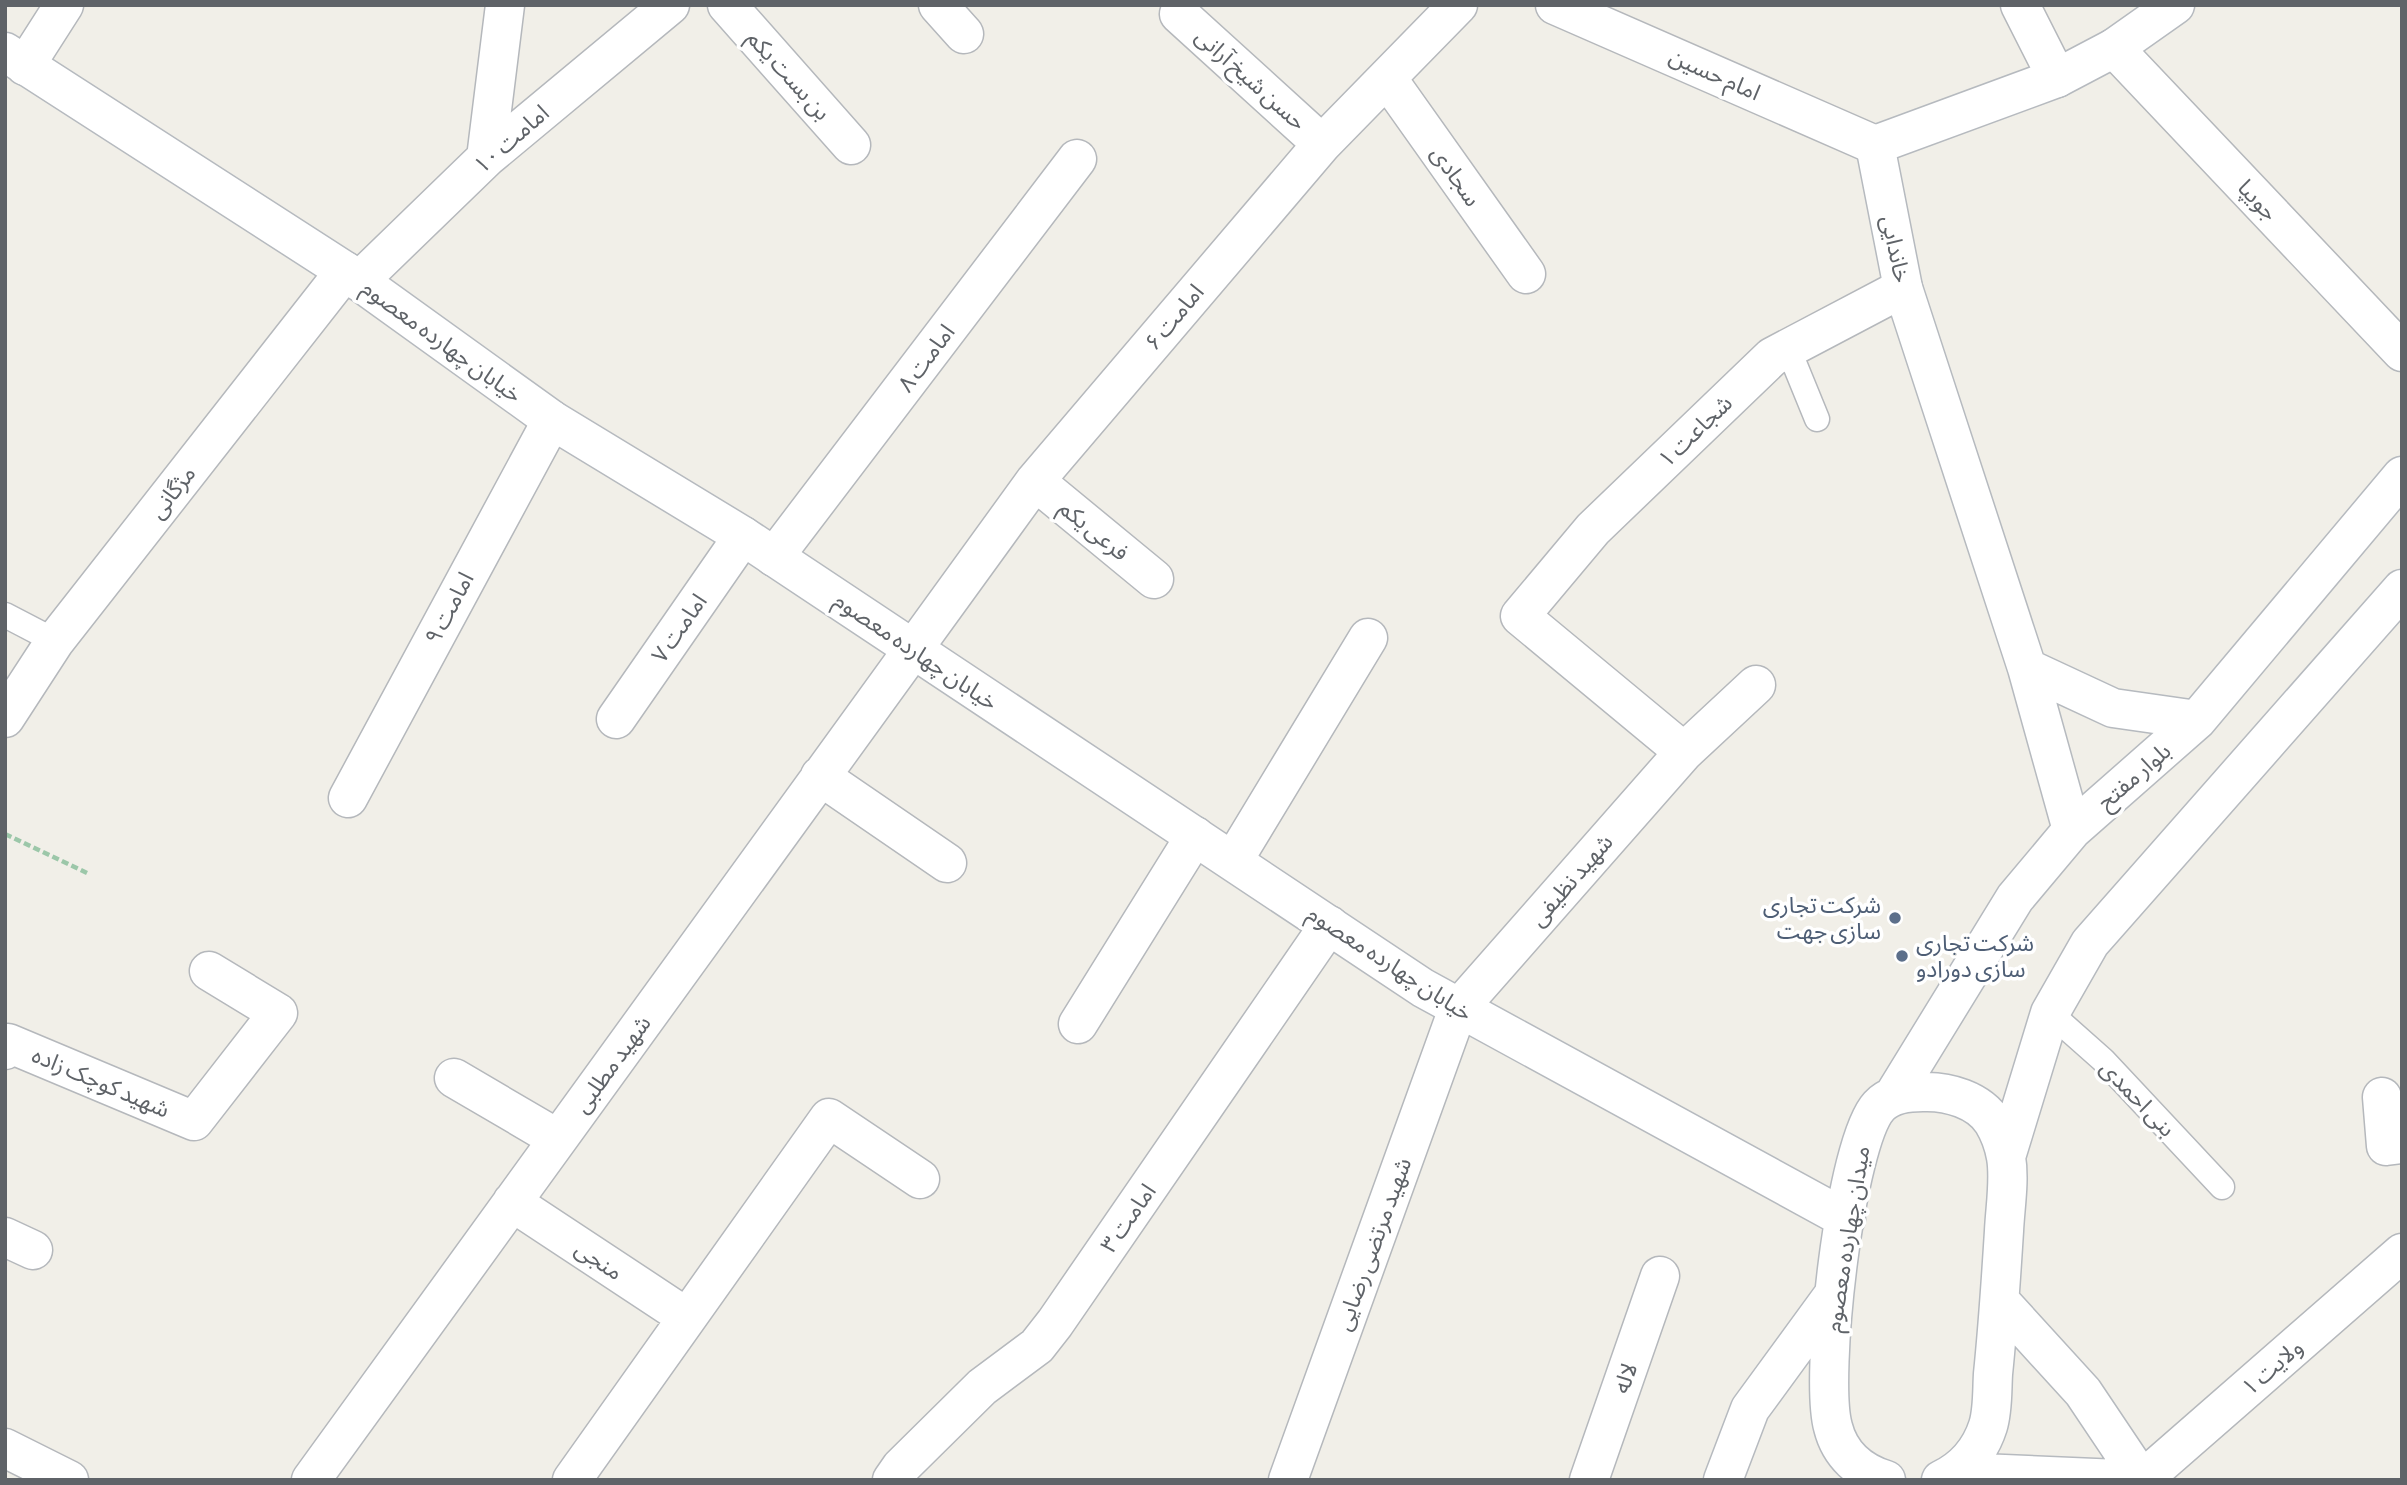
<svg xmlns="http://www.w3.org/2000/svg" width="2407" height="1485" font-family="'Asap Condensed','Noto Sans Arabic',sans-serif">
<style>
.lines{fill:none;stroke-linecap:round;stroke-linejoin:round}
.lane-casing{stroke:#b5b8bc;stroke-width:27}
.street-casing{stroke:#b5b8bc;stroke-width:41}
.secondary-casing{stroke:#b6babf;stroke-width:41}
.path{stroke:#9cc7a9;stroke-width:4.5;stroke-dasharray:7 3.5;stroke-linecap:butt}
.lane{stroke:#fff;stroke-width:24}
.street{stroke:#fff;stroke-width:38}
.secondary{stroke:#fff;stroke-width:38}
.service-dot{fill:#5c6f8a;stroke:#fff;stroke-width:2.5}
.labels{text-anchor:middle;stroke-width:7;stroke-linejoin:round;paint-order:stroke}
.street-label{font-size:23px;fill:#5f6368;stroke:#fff}
.service-label{font-size:23px;fill:#4e5e75;stroke:#fff;text-anchor:end}
</style>
<rect width="100%" height="100%" fill="#f1efe8"/>
<g class="lines">
<defs>
<path id="lane" d="M1788,348L1817,419
M5,615L55,641
M2050,1013L2103,1060L2222,1187"/>
<path id="street" d="M727,5L851,145
M938,5L964,34
M1555,5L1875,145
M2020,5L2057,78
M1179,14L1322,144
M2114,48L2402,352
M25,66L64,5
M1387,78L1526,274
M486,158L505,5
M359,281L486,158L670,5
M1035,481L1154,579
M774,557L1077,159
M5,718L55,641L345,271
M616,719L743,536
M1684,752L1520,616L1593,529L1772,357L1903,288
M820,776L947,863
M348,798L552,420
M1233,861L1368,638
M1078,1024L1195,836
M5,1050L8,1043L194,1121L278,1013L209,971
M454,1078L558,1139
M2382,1097L2386,1146L2402,1144
M512,1202L686,1317
M5,1237L33,1250
M5,1448L69,1480
M311,1480L1035,481L1322,144L1458,5
M572,1480L829,1118L920,1179
M892,1480L901,1467L982,1387L1037,1346L1055,1323L1329,925
M1288,1480L1458,1009L1684,752L1756,685
M1589,1480L1660,1276
M2142,1480L2402,1253"/>
<path id="secondary" d="M5,52L345,271L552,420L743,536L1423,988L1846,1219
M2027,668L2113,708L2197,720
M2072,830L2027,668L1903,288L1875,145L2057,78L2114,48L2175,5
M1894,1095L2015,898L2072,830L2197,720L2402,476
M2006,1157L2050,1013L2090,943L2402,589
M2000,1301L2083,1392L2142,1480
M1958,1472L2142,1480
M1723,1480L1750,1409L1834,1294
M1886,1480C1860,1472 1840,1455 1833,1427C1819,1377 1845,1143 1879,1106C1890,1094 1908,1092 1923,1092C1948,1091 1979,1100 1993,1122C1999,1132 2004,1146 2006,1157C2010,1180 2005,1208 2004,1231C2001,1279 1998,1326 1993,1374C1992,1390 1993,1410 1988,1426C1980,1451 1964,1469 1941,1480"/>
</defs>
<use href="#lane" class="lane-casing"/>
<use href="#street" class="street-casing"/>
<use href="#secondary" class="secondary-casing"/>
<path class="path" d="M5,834L87,873"/>
<use href="#lane" class="lane"/>
<use href="#street" class="street"/>
<use href="#secondary" class="secondary"/>
</g>
<g class="service-dot">
<circle cx="1895" cy="918" r="7"/>
<circle cx="1902" cy="956" r="7"/>
</g>
<g class="labels">
<g class="street-label">
<text transform="translate(1715 74) rotate(24)" y="8">امام حسین</text>
<text transform="translate(789 75) rotate(48)" y="8">بن بست یکم</text>
<text transform="translate(1251 79) rotate(42)" y="8">حسن شیخ آرانی</text>
<text transform="translate(511 139) rotate(-41)" y="8">امامت ۱۰</text>
<text transform="translate(1456 176) rotate(55)" y="8">سجادی</text>
<text transform="translate(2258 200) rotate(47)" y="8">جویپا</text>
<text transform="translate(1896 249) rotate(78)" y="8">خاندایی</text>
<text transform="translate(1174 317) rotate(-50)" y="8">امامت ۶</text>
<text transform="translate(442 341) rotate(36)" y="8">خیابان چهارده معصوم</text>
<text transform="translate(926 358) rotate(-53)" y="8">امامت ۸</text>
<text transform="translate(1695 431) rotate(-44)" y="8">شجاعت ۱</text>
<text transform="translate(172 492) rotate(-52)" y="8">مژگانی</text>
<text transform="translate(1094 530) rotate(39)" y="8">فرعی یکم</text>
<text transform="translate(449 608) rotate(-62)" y="8">امامت ۹</text>
<text transform="translate(679 628) rotate(-55)" y="8">امامت ۷</text>
<text transform="translate(916 651) rotate(34)" y="8">خیابان چهارده معصوم</text>
<text transform="translate(2134 776) rotate(-41)" y="8">بلوار مفتح</text>
<text transform="translate(1571 880) rotate(-49)" y="8">شهید نظیفی</text>
<text transform="translate(1390 963) rotate(33)" y="8">خیابان چهارده معصوم</text>
<text transform="translate(612 1064) rotate(-54)" y="8">شهید مطلبی</text>
<text transform="translate(101 1082) rotate(23)" y="8">شهید کوچک زاده</text>
<text transform="translate(2138 1098) rotate(46)" y="8">بنی احمدی</text>
<text transform="translate(1128 1218) rotate(-55)" y="8">امامت ۳</text>
<text transform="translate(1847 1239) rotate(-81)" y="8">میدان چهارده معصوم</text>
<text transform="translate(1373 1244) rotate(-70)" y="8">شهید مرتضی رضایی</text>
<text transform="translate(599 1260) rotate(34)" y="8">منجی</text>
<text transform="translate(2272 1367) rotate(-41)" y="8">ولایت ۱</text>
<text transform="translate(1625 1378) rotate(-71)" y="8">لاله</text>
</g>
<g class="service-label">
<text x="1881" y="913">شرکت تجاری<tspan x="1881" dy="26">سازی جهت</tspan></text>
<text x="1916" y="951" text-anchor="start">شرکت تجاری<tspan x="1916" dy="26">سازی دورادو</tspan></text>
</g>
</g>
<rect width="2407" height="1485" fill="none" stroke="#5f6368" stroke-width="14"/>
</svg>
